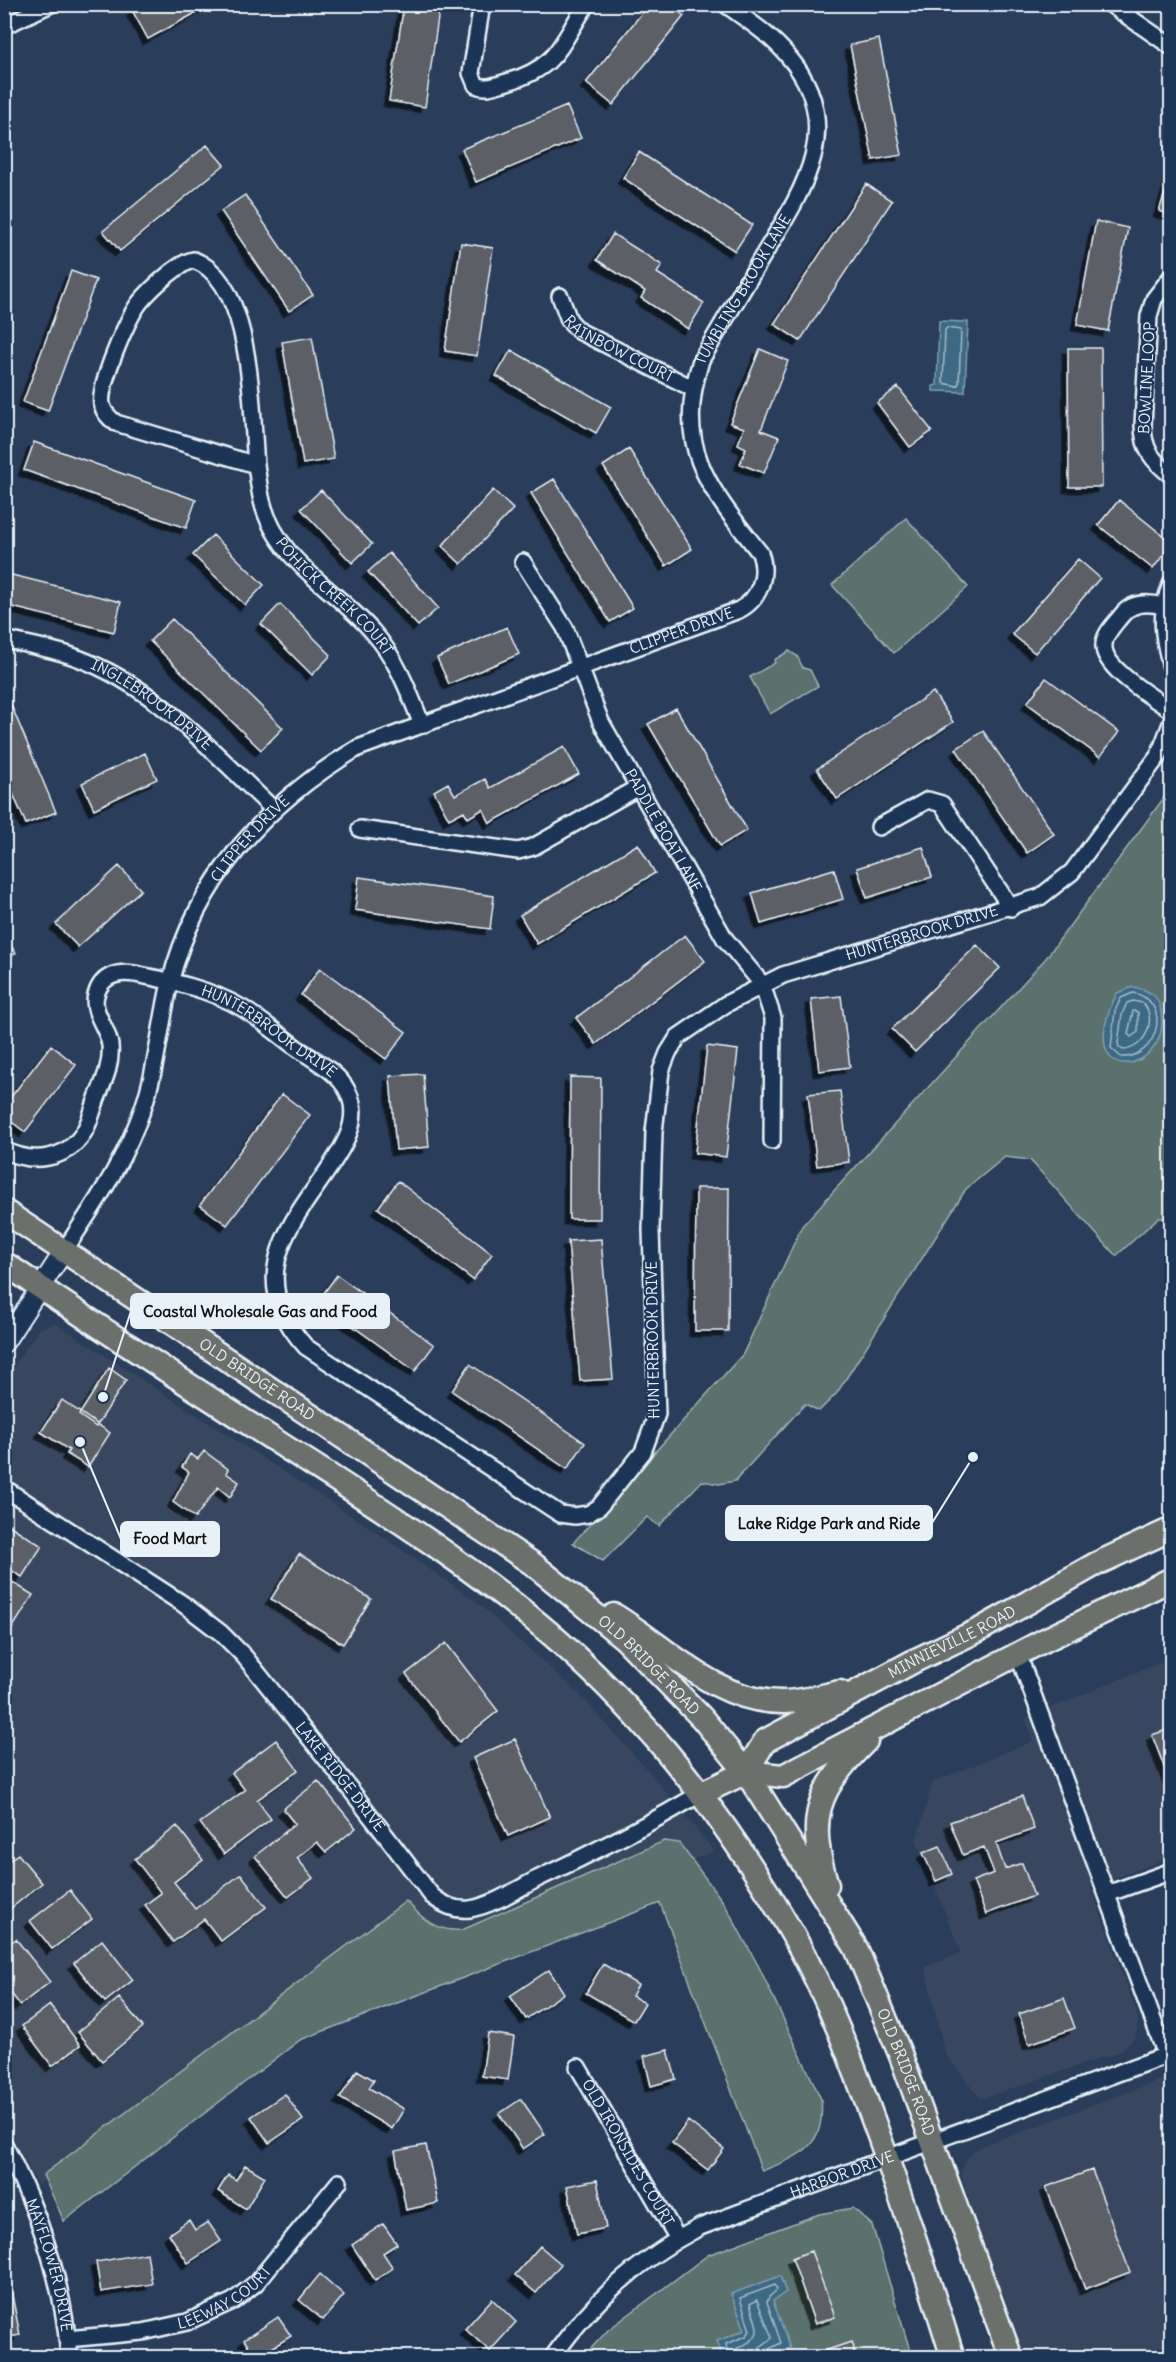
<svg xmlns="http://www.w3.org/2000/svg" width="1176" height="2362" font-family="Delius,sans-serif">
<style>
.built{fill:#39475e}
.green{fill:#5a716d;stroke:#a1b1b2;stroke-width:1.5}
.water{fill:#3e6984;stroke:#829fb2;stroke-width:1.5}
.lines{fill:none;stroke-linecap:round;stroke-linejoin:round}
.shore{stroke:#a4bbca;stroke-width:1.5}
.building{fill:#5c5f66;stroke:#e8f1f8;stroke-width:1.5;filter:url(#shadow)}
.minor-casing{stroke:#e8f1f8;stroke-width:20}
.tertiary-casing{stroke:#e8f1f8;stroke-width:22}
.primary-casing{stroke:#e8f1f8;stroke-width:27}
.minor{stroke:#1d3557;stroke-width:15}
.tertiary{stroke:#1d3557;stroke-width:18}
.primary{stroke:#6c706d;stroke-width:22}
.labels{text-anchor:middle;stroke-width:4.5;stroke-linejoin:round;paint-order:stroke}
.street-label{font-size:15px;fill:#e8f1f8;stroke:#1d3557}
.leader{fill:none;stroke:#e8f1f8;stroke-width:2}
.callout-dot{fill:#e8f1f8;stroke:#1d3557;stroke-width:2}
.callout{fill:#e8f1f8;stroke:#e8f1f8;stroke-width:2}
.callout-label{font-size:16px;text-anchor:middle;font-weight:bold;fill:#111}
</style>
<defs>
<filter id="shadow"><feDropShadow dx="-5.5" dy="5.5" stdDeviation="0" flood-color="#0009"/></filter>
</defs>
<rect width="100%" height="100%" fill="#2a3d5a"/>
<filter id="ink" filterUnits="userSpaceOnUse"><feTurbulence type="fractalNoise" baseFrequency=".0167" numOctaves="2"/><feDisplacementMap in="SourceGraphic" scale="12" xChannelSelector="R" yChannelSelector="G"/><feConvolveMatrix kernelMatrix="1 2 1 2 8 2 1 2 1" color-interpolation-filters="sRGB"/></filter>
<g filter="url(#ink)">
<path class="built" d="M55,1323L372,1529L474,1600L580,1695L652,1775L714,1851L430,1966L397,1921L38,2186L4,2119V1380L39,1329Z
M1171,1658V1857L1091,1887L1138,2017L1136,2037L1119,2052L981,2099L945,2054L925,1967L961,1953L916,1840L933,1782L1033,1741L1026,1718Z
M1171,2076V2357H1024L963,2182L961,2172L968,2156L979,2147Z"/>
<path class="green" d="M906,518L968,587L894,653L832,585Z
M789,651L797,656L803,668L810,670L818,686L770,714L750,677L775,663L774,660Z
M1171,788V1218H1158L1116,1256L1030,1160L1005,1157L966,1189L837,1393L819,1411L805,1404L735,1481L719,1484L702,1481L659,1526L647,1517L603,1561L573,1543L743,1354L802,1226L1046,958Z
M664,1841L679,1843L724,1903L759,1967L821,2099C826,2147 801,2155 762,2171L660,1903L300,2040L64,2221L43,2175L406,1901C423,1919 435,1932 462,1930Z
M853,2208L872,2225L912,2357L582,2358L608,2330L708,2255L819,2214Z"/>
<path class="water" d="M939,321L968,322L965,392L933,391V386L937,385Z
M1133,987C1149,990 1159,995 1161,1012C1172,1076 1069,1091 1117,993Z
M780,2276L786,2292L773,2301L790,2348L764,2357H723L717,2341L745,2330L731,2294Z"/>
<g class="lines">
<path class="shore" d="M947,328L961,330L959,383L957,386L943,383L945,330Z
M1133,993C1174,1001 1157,1060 1121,1057L1111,1048L1115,1011L1121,998Z
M1133,1001L1143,1003C1158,1019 1145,1049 1123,1050L1119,1047L1118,1043L1122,1014L1127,1003Z
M1133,1011L1138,1012V1032L1131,1037L1128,1034Z
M728,2358L726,2344L746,2336L750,2331L740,2298L775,2285L777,2290L769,2297L767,2302L781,2343L767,2350L765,2358
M736,2358V2349C765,2336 758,2331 750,2304L757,2300L772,2338L760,2347L757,2358"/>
</g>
<path class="building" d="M142,4H212L148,39L132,10Z
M404,4H440L425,107L389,101Z
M649,4H670L684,16L613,105L586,83Z
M879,39L902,155L873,160L850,45Z
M567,106L581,138L476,182L462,149Z
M207,145L224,165L120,251L103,231Z
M639,152L752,225L735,251L623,178Z
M1169,181H1172V215L1159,211Z
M866,184L892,201L800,341L774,324Z
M245,195L313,295L289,311L221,211Z
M1096,221L1128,228L1108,331L1077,325Z
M613,234L662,265L657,273L704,303L688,329L641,298L645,291L597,260Z
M461,243L493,248L477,356L445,351Z
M71,271L96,280L48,411L23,402Z
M312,337L334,459L303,464L282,342Z
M1068,348H1101L1102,487H1069Z
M760,349L788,361L761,430L779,437L764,473L740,464L746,448L738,444L744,428L730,423Z
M511,350L611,407L596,433L496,376Z
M898,387L932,431L910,447L877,403Z
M34,442L196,500L186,528L24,470Z
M629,449L692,549L666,566L603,466Z
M554,479L633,608L610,622L531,493Z
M321,490L372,544L352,563L301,509Z
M493,490L513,509L461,564L442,546Z
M1119,500L1172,543L1153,569L1098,525Z
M213,535L264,585L245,605L193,555Z
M389,553L438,608L418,626L368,572Z
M1078,559L1100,578L1035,653L1012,634Z
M4,573L121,602L114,632L4,605Z
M280,604L331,655L312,675L261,624Z
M172,619L283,728L261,750L150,641Z
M507,627L519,654L449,684L437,658Z
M1046,678L1119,732L1100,757L1027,703Z
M933,692L953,722L837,799L817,769Z
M9,700L56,812L26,824L4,773V702Z
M676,708L747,830L720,846L648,724Z
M983,731L1054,834L1027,853L956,749Z
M564,747L579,774L490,823L483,809L468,818L464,811L449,819L434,791L448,783L455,795L485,779L490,788Z
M145,753L157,779L94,809L82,783Z
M638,844L655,873L537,944L520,915Z
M923,847L932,877L867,898L857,868Z
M119,866L141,890L78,947L56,924Z
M834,869L843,899L761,924L752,893Z
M359,877L494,896L490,929L355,910Z
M685,935L705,961L596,1044L576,1018Z
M4,936L16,953L4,961Z
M977,945L1000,968L915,1052L892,1029Z
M320,968L406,1032L386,1059L301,995Z
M841,996L850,1067L819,1071L811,999Z
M51,1045L76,1065L25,1132L4,1116V1106Z
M707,1046L738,1050L726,1157L695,1153Z
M423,1074L429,1147L396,1150L390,1076Z
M570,1077L601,1078L600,1219H569Z
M840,1091L849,1162L817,1166L808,1094Z
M282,1094L310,1115L227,1225L200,1205Z
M398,1181L492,1254L473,1280L378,1208Z
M696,1188H729L728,1331H695Z
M601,1239L613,1379L580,1381L568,1241Z
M337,1275L434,1345L415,1371L318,1301Z
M470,1364L585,1443L567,1469L452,1391Z
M109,1368L126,1380L96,1427L79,1415Z
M62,1400L110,1433L88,1467L67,1454L69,1450L41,1432Z
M204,1451L228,1469L226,1473L239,1482L230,1497L218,1487L195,1518L173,1502L189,1472L182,1467L190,1454L198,1459Z
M4,1522L42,1546L22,1577L4,1566Z
M299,1554L371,1599L343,1644L271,1599Z
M4,1577L33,1595L5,1640H4Z
M446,1643L498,1711L459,1742L406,1674Z
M1172,1728V1787L1152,1735Z
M515,1739L550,1817L508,1836L473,1758Z
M276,1740L298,1770L257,1800L271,1819L224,1854L200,1823L245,1790L232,1773Z
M318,1781L356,1828L326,1852L317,1842L297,1858L313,1878L288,1897L255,1856L295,1824L283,1809Z
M1022,1796L1034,1829L996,1843L1005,1869L1022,1863L1034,1896L986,1914L973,1881L994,1873L984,1847L963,1855L950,1822Z
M177,1826L203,1860L174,1882L195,1909L241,1874L266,1907L221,1941L204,1919L173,1942L145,1905L161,1893L135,1859Z
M940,1846L952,1874L936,1881L923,1853Z
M18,1854L42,1883L4,1914V1864Z
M70,1890L92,1919L52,1949L30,1921Z
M16,1939L50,1982L20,2005L4,1984V1948Z
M102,1940L133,1980L105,2002L74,1963Z
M603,1964L638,1985L632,1996L645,2003L634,2021L586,1993Z
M549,1970L564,1993L526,2019L510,1996Z
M119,1998L143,2027L102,2061L78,2032Z
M1064,1998L1075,2028L1029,2044L1019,2014Z
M50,2005L80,2045L52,2066L22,2026Z
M488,2033L514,2037L508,2080L482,2076Z
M668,2050L676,2079L651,2086L644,2056Z
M357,2070L374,2080L369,2088L404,2109L392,2129L340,2098Z
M285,2094L303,2120L269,2143L251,2117Z
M521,2099L545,2134L523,2149L499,2114Z
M688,2121L724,2149L708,2170L672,2143Z
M426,2145L438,2203L406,2210L395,2151Z
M245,2165L265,2177L246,2209L218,2191L228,2175L236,2180Z
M1092,2170L1130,2272L1085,2289L1046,2187Z
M597,2180L606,2228L577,2234L567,2186Z
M189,2220L195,2230L208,2222L221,2241L188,2263L169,2234Z
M383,2224L397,2244L383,2253L393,2268L375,2280L352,2245Z
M540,2246L561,2264L536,2293L515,2275Z
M811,2251L835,2317L815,2324L792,2258Z
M147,2253L152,2284L101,2292L96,2262Z
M320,2274L344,2295L323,2320L299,2300Z
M10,2285L20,2335L4,2338V2286Z
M492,2299L516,2322L490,2351L465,2329Z
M278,2317L291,2336L256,2358L244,2340Z
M851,2342L856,2358H811L810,2356Z"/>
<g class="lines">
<defs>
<g id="minor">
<path d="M482,4L471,73L476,85C486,90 496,85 507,82C559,67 559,45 587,4"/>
<path d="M1110,4L1172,47"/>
<path d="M4,26L51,4"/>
<path d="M194,260C254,283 251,411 256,465L116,423C109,418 104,413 102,405C98,386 128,317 140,302C151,289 179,262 194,260Z"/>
<path d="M1172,276L1154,299L1149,316L1143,425C1143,450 1153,461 1172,476"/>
<path id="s1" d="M560,296L569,320L579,331L692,388"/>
<path id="s2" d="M256,465C258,477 259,489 262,501C277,562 335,588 373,632C397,659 409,692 422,725"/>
<path id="s3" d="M523,562L565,628L601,722L725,939L762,984L773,1018L772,1141"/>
<path d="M1172,582C1158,614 1163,638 1172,671"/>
<path d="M1163,606C1147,602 1131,602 1121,616C1114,625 1105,633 1104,644C1101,668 1153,697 1172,711"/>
<path id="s4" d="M4,639C28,645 53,649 75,657C156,686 213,752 273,809"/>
<path d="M879,827L928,800L942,804L1011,908"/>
<path d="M360,829L518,851L533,847L637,788"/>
<path id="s5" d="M4,1150C32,1164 66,1161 84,1132C90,1122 93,1109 97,1098C104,1081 112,1064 110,1045C108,1028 91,1012 96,995C101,976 117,971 135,974C171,981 210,989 242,1008C260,1019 277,1033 294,1046C312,1059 338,1071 348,1092C384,1163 206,1239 306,1347L560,1514L575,1516L588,1514L599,1507L643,1452L657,1414L651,1230L654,1132L661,1071L668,1053L678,1037L726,1004L783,975L1040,897L1072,872L1159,755L1172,721"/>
<path id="s6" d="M64,1251C94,1205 125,1161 143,1108C157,1068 160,1025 170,983C196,879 267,802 358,748L739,610C760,599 768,575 760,553C707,486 674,447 701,360C722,325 743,289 764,254C803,191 847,125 788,56C771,35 747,20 725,4"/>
<path id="s7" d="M4,1488L183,1604L221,1633L244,1656L337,1772L432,1896C443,1905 455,1911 470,1909C493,1905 516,1890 537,1879C593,1853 647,1825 700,1794"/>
<path d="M1018,1654L1166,2055"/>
<path d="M1107,1894L1172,1871"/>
<path id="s8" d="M578,2067L678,2239"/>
<path id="s9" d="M4,2144C39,2211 64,2282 69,2358"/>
<path id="s10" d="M67,2339L143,2332L187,2322L233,2301L256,2283L339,2182"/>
<path id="s11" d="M552,2358C591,2302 639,2259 700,2227L1172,2053"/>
</g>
<path id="tertiary" d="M4,1343L64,1251"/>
<g id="primary">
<path id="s12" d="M4,1211L533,1564L625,1639L702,1718L746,1772L856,1948L901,2056L1011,2358"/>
<path d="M4,1263C104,1331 206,1396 307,1461C394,1517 475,1569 553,1636C649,1719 730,1824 793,1935C829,1998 854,2067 879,2136C905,2209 930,2283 953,2358"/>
<path d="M614,1615C667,1647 715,1702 782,1702C801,1702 821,1696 840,1692"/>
<path id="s13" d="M746,1772L765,1741L916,1660L979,1630L1096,1564L1172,1529"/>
<path d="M700,1794L746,1772L783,1776L1043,1641L1172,1579"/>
<path d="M827,1885C806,1817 817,1790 866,1741"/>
</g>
</defs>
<use href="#minor" class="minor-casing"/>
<use href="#tertiary" class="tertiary-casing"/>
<use href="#primary" class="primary-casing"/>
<use href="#minor" class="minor"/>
<use href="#tertiary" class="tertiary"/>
<use href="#primary" class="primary"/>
</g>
</g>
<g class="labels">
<g class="street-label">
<text dy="5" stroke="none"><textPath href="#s6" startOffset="1368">TUMBLING BROOK LANE</textPath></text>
<text dy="5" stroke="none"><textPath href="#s1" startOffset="84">RAINBOW COURT</textPath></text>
<text transform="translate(1147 378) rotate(-87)" y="5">BOWLINE LOOP</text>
<text dy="5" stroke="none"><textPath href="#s2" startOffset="158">POHICK CREEK COURT</textPath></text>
<text dy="5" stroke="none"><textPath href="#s6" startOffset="945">CLIPPER DRIVE</textPath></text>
<text dy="5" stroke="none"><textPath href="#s4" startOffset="164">INGLEBROOK DRIVE</textPath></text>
<text dy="5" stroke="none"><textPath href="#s3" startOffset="304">PADDLE BOAT LANE</textPath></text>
<text dy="5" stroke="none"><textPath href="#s6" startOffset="459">CLIPPER DRIVE</textPath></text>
<text dy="5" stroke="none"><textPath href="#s5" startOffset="1923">HUNTERBROOK DRIVE</textPath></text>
<text dy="5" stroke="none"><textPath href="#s5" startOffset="432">HUNTERBROOK DRIVE</textPath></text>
<text transform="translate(653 1340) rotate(-91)" y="5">HUNTERBROOK DRIVE</text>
<text dy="5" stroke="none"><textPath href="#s12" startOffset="304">OLD BRIDGE ROAD</textPath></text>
<text dy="5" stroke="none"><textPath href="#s13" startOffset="248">MINNIEVILLE ROAD</textPath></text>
<text dy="5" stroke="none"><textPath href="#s12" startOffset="790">OLD BRIDGE ROAD</textPath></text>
<text dy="5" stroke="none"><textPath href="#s7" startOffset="448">LAKE RIDGE DRIVE</textPath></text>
<text dy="5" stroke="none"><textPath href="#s12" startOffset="1276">OLD BRIDGE ROAD</textPath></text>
<text dy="5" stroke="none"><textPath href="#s8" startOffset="99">OLD IRONSIDES COURT</textPath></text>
<text dy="5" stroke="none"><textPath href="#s11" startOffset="351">HARBOR DRIVE</textPath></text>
<text dy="5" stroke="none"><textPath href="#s9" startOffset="130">MAYFLOWER DRIVE</textPath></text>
<text dy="5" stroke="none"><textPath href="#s10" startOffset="166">LEEWAY COURT</textPath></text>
</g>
</g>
<path class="leader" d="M103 1397L131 1311M973 1457L932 1523M80 1442L121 1539"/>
<g class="callout-dot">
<circle cx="103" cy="1397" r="6"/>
<circle cx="973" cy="1457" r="6"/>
<circle cx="80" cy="1442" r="6"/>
</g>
<g class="callout">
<rect x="131" y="1294" width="258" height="34" rx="6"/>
<rect x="726" y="1506" width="206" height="34" rx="6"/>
<rect x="121" y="1522" width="98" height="34" rx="6"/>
</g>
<g class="callout-label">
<text x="260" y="1317">Coastal Wholesale Gas and Food</text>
<text x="829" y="1529">Lake Ridge Park and Ride</text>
<text x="170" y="1544">Food Mart</text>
</g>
<rect width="1176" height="2362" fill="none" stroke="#1d3557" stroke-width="24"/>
<rect x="12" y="12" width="1152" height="2338" fill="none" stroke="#e8f1f8" stroke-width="2" filter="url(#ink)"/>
</svg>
